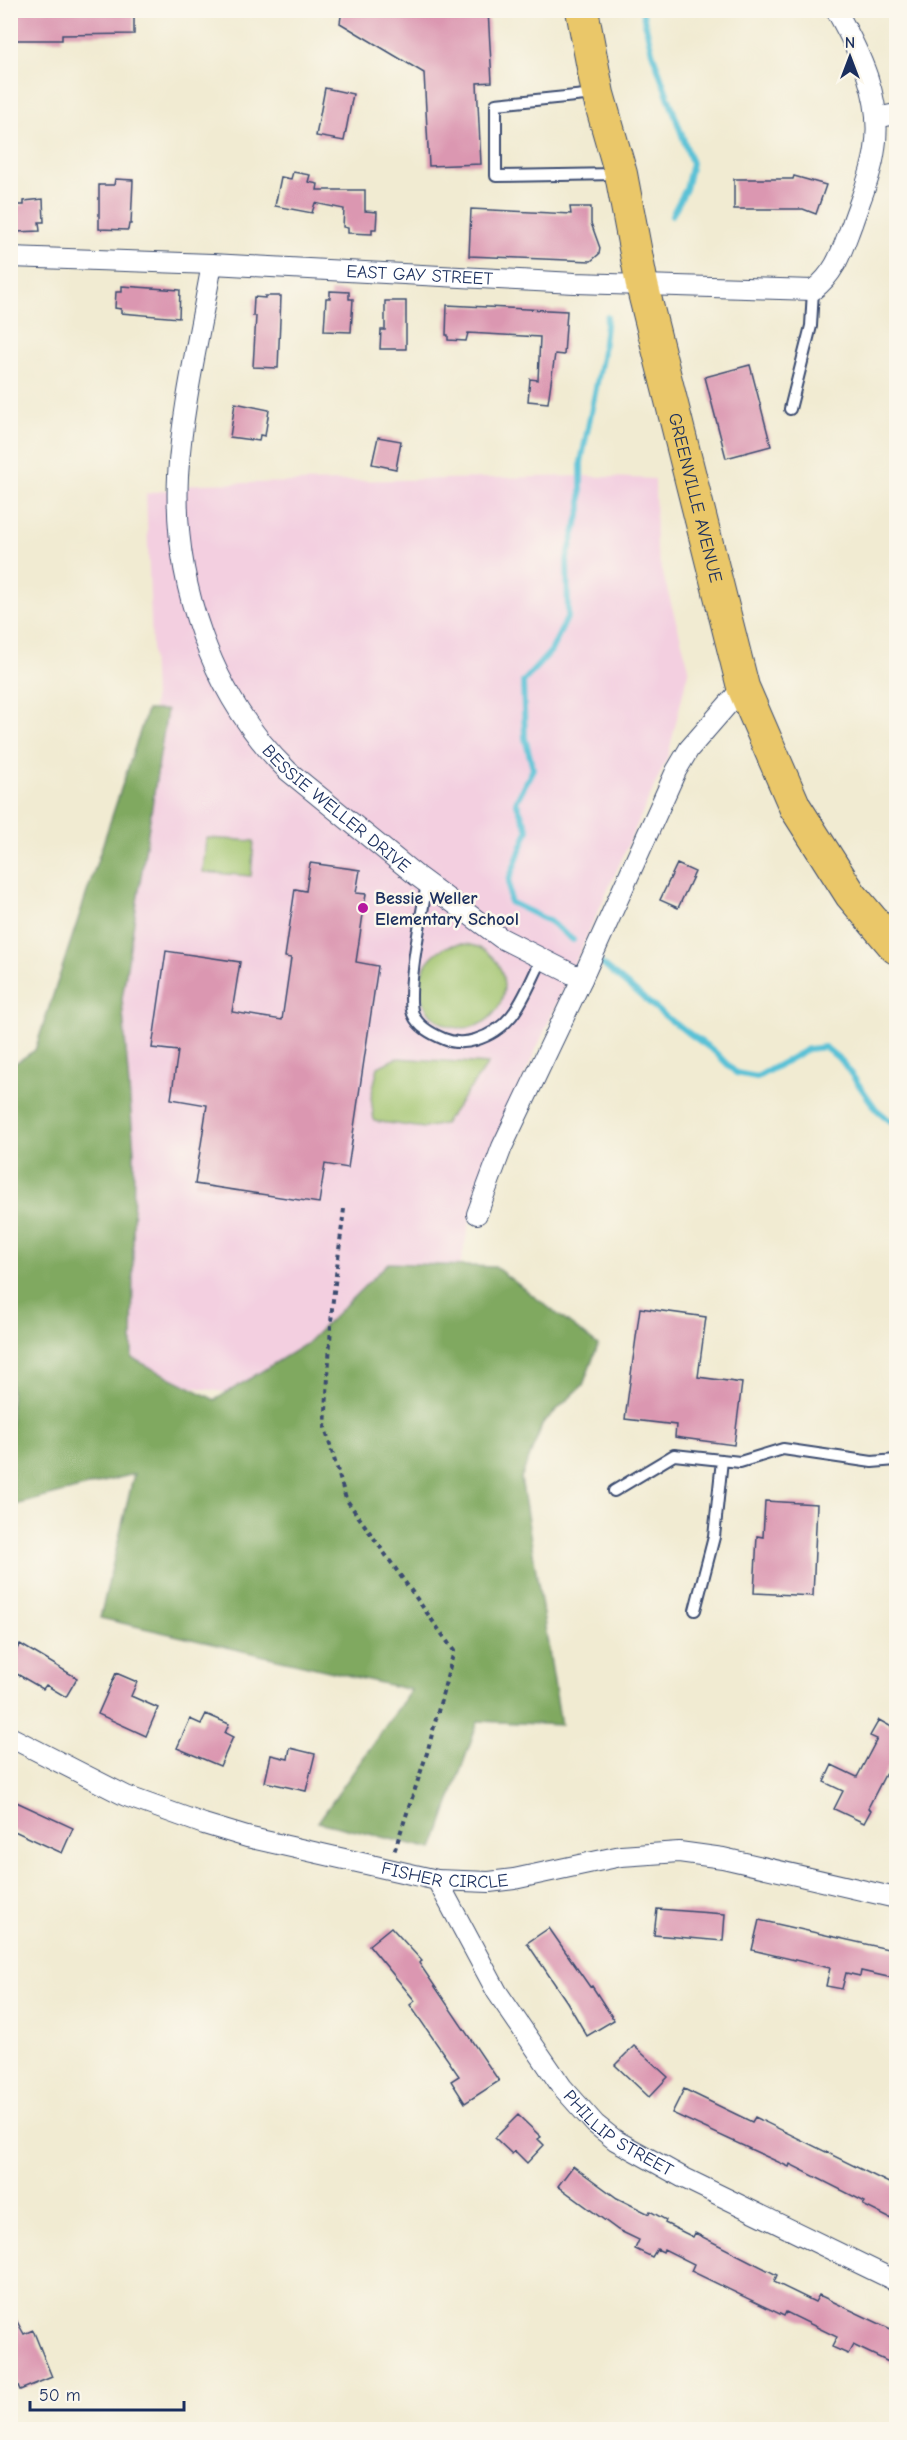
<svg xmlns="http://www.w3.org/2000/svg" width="907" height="2440" font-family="'Comic Neue',sans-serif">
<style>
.built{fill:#f3cfe0}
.green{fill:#a0c36d;stroke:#5e7966;stroke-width:1.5}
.forest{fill:#80a960;stroke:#4e6c5f;stroke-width:1.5}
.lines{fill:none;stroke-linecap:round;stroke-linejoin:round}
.stream{stroke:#59c1d6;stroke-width:6}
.building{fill:#db97b1}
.lane-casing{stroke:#3b4b6f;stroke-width:14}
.street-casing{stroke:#3b4b6f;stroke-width:22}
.primary-casing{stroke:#3b4b6f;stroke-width:34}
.path{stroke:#3b4b6f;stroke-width:4;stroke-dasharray:4.5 4.5;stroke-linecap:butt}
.lane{stroke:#fff;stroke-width:10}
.street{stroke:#fff;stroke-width:20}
.primary{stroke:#eac769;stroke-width:32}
.poi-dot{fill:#b5179e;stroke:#fbf7ec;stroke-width:2}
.labels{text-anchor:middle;stroke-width:5;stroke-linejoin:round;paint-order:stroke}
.street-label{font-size:18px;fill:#1b2f5e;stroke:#fbf7ec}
.poi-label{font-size:18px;font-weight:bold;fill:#1b2f5e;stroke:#fbf7ec;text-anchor:start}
</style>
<rect width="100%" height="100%" fill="#fbf7ec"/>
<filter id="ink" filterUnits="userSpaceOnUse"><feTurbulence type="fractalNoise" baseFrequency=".0167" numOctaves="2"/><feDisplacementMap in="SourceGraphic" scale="12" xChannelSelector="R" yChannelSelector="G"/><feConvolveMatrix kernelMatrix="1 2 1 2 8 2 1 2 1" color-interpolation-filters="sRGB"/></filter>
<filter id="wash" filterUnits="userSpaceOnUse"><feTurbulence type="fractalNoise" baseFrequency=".008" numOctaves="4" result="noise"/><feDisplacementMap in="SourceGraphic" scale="24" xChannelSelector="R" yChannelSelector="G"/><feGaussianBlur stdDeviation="1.35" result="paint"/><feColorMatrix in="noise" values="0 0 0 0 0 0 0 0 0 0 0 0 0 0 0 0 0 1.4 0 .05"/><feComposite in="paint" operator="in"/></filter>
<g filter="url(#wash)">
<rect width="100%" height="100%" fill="#f1ebd2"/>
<path class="built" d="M584,476L655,479L656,549L689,668L668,756L487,1159L477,1187L426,1426L100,1371L112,989L140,828L154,700L146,494L198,484Z"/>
<path class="green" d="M206,838L254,841L251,876L203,872Z
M420 986a42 42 0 1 1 84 0a42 42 0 1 1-84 0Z
M396,1058L488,1064L444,1124L424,1128L374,1121L371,1097L378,1067Z"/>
<path class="forest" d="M147,710H167L122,999L134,1151L132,1358L215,1400L306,1344L388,1263L495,1267L598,1345L583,1385L543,1423L521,1478L561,1725L478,1721L433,1849L318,1822L411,1690L100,1618L134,1474L11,1506V1066L35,1050Z"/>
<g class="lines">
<path class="stream" d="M642,10L652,52L692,163L686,189L672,215
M573,940L549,921L510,902L509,880L528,830L516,802L533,769L525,738L523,682L551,651L568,616L567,558L581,509V462L602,358L607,317
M602,964L669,1019L714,1051L736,1073L757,1077L808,1049L825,1047L842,1061L876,1109L896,1126"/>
</g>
<g id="blocks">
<path class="building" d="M10,10H134V34L62,35V40H10Z
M342,10H488L492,82L477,83L481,164L429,166L424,73L340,23Z
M325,88L353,94L344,141L316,136Z
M293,172L310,175L308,182L318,184L317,190H365V211L377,212L376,229H372V234L348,233V228L343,227L344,209L315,203L312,213L275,206L281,177L291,179Z
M794,176L826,185L816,214L803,209H734V179H793Z
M115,179L133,180L131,224H129L128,230L99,229V185H114Z
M43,199L44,222H39L40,231L16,232L15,205H24V201Z
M570,207H591V223L600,248L599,254L591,261L469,256L471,209L571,214Z
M122,286L180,290L179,318L121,313V309L115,308L116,292H122Z
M330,291L349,292V299H353L351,332L324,331L326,298H330Z
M265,296H281L278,368L253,367L256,316H253L254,297L265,298Z
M385,301H406V349H380L381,330H385Z
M447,305L567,311L564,355L555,354L548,403L528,401L530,379L538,380L540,337L468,333L466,341L448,340V335H446Z
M750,365L771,446L726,458L705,377Z
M235,403L269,410L265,436L260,435L259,441L230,437Z
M378,437L401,441L396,469L372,464Z
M310,863L360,870L356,893L366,894L356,962L378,966L348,1168L325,1164L319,1203L195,1184L207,1105L171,1099L178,1051L152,1048L166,951L240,962L232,1012L282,1020L291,958L285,957L295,889L306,891Z
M677,864L695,872L678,908L660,900Z
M640,1308L706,1317L698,1377L742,1383L734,1445L675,1437L676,1425L625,1419Z
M765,1501L817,1504L813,1596L754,1593L757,1536L763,1537Z
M20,1644L77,1678L66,1697L46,1685L43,1689L10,1670V1660Z
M116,1673L137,1682L131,1696L158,1708L146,1736L98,1714Z
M206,1714L229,1724L225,1733L233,1737L220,1766L177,1748L190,1719L201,1724Z
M879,1720L897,1730V1771L889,1767L868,1808L871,1810L864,1823L834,1809L843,1791L824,1782L832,1765L857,1777L877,1739L870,1736Z
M290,1748L315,1754L306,1791L265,1782L271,1755L288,1759Z
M10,1799L73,1828L62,1853L10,1829Z
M657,1909L725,1914L723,1941L654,1935Z
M759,1920L897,1951V1979L861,1971L860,1976L846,1973L842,1989L826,1986L830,1968L752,1950Z
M391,1927L422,1961L419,1963L499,2081L465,2103L451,2081L459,2076L410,2005L415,2001L369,1945Z
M549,1928L590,1987L592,1986L614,2020L587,2036L567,2002L527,1943Z
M634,2046L668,2077L649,2097L615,2065Z
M684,2089L752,2122L755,2117L897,2187V2222L863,2205L865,2202L790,2164L789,2167L672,2113Z
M518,2115L541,2137L538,2139L544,2145L527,2163L515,2151L512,2154L495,2138Z
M573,2166L617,2198L649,2214L650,2211L666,2220L665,2223L693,2237L695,2233L777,2275L774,2282L815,2302L819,2295L897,2332V2366L853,2345L848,2354L832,2347L837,2337L786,2312L784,2316L691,2271L694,2264L664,2249L663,2252L657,2249L652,2257L635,2249L639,2240L618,2230L558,2186Z
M10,2309L24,2334L33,2330L52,2377L20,2390L10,2367Z"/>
</g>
</g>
<g filter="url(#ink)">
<use href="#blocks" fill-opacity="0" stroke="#3b4b6f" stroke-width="1.5"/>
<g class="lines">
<defs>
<path id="lane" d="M595,94L496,104V176L617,174
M790,409L811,326L813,290
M427,883C423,909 405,993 413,1014C418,1027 432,1034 444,1039C453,1043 466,1043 475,1040C516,1028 524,994 542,959
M614,1491L674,1455L740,1462L783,1449L872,1462L896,1460
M695,1610L714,1537L722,1460"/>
<g id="street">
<path d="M876,118L896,114"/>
<path id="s1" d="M10,257L212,264L575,283L813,290C836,273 842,250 852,224C860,200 872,174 875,149C883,99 860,53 836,10"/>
<path id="s2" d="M212,264C200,332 182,407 178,476C173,582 211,696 288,771L417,876L501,938L582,979L676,771L689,749L743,687"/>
<path d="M477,1214L502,1147L582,979"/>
<path id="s3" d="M10,1737L126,1796L204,1824L247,1837L437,1880L489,1882L514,1879L621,1856L679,1852L723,1858L896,1898"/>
<path id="s4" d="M437,1880L497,1992L562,2087L595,2124L615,2140L682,2177L896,2281"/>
</g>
<g id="primary">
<path id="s5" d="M582,10L598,94L621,174L642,285L743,687L795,807L851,895L896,948"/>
</g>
</defs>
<use href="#lane" class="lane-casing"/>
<use href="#street" class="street-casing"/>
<use href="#primary" class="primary-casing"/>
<path class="path" d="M344,1209L332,1308L325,1428L346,1499L454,1651L427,1753L394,1852"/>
<use href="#lane" class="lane"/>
<use href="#street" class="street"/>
<use href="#primary" class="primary"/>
</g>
</g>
<circle class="poi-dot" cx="363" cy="908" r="6"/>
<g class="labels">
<g class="street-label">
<text dy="6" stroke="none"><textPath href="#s1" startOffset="410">EAST GAY STREET</textPath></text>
<text dy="6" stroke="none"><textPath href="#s5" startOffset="501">GREENVILLE AVENUE</textPath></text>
<text dy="6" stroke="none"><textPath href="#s2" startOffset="600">BESSIE WELLER DRIVE</textPath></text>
<text dy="6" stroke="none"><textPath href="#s3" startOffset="460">FISHER CIRCLE</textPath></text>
<text dy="6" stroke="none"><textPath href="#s4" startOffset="316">PHILLIP STREET</textPath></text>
</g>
<g class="poi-label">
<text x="375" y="904">Bessie Weller<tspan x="375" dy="21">Elementary School</tspan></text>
</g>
</g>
<rect width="907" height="2440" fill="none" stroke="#fbf7ec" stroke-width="36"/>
<g transform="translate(850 57)" stroke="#fbf7ec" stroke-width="4.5" paint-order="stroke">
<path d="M0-4.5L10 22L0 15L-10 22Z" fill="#1b2f5e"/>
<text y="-9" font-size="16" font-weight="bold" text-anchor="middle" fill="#1b2f5e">N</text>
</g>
<path d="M30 2401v9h154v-9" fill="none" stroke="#1b2f5e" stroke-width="3"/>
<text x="39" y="2401" font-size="18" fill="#1b2f5e" stroke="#fbf7ec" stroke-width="4.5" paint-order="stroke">50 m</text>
</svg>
